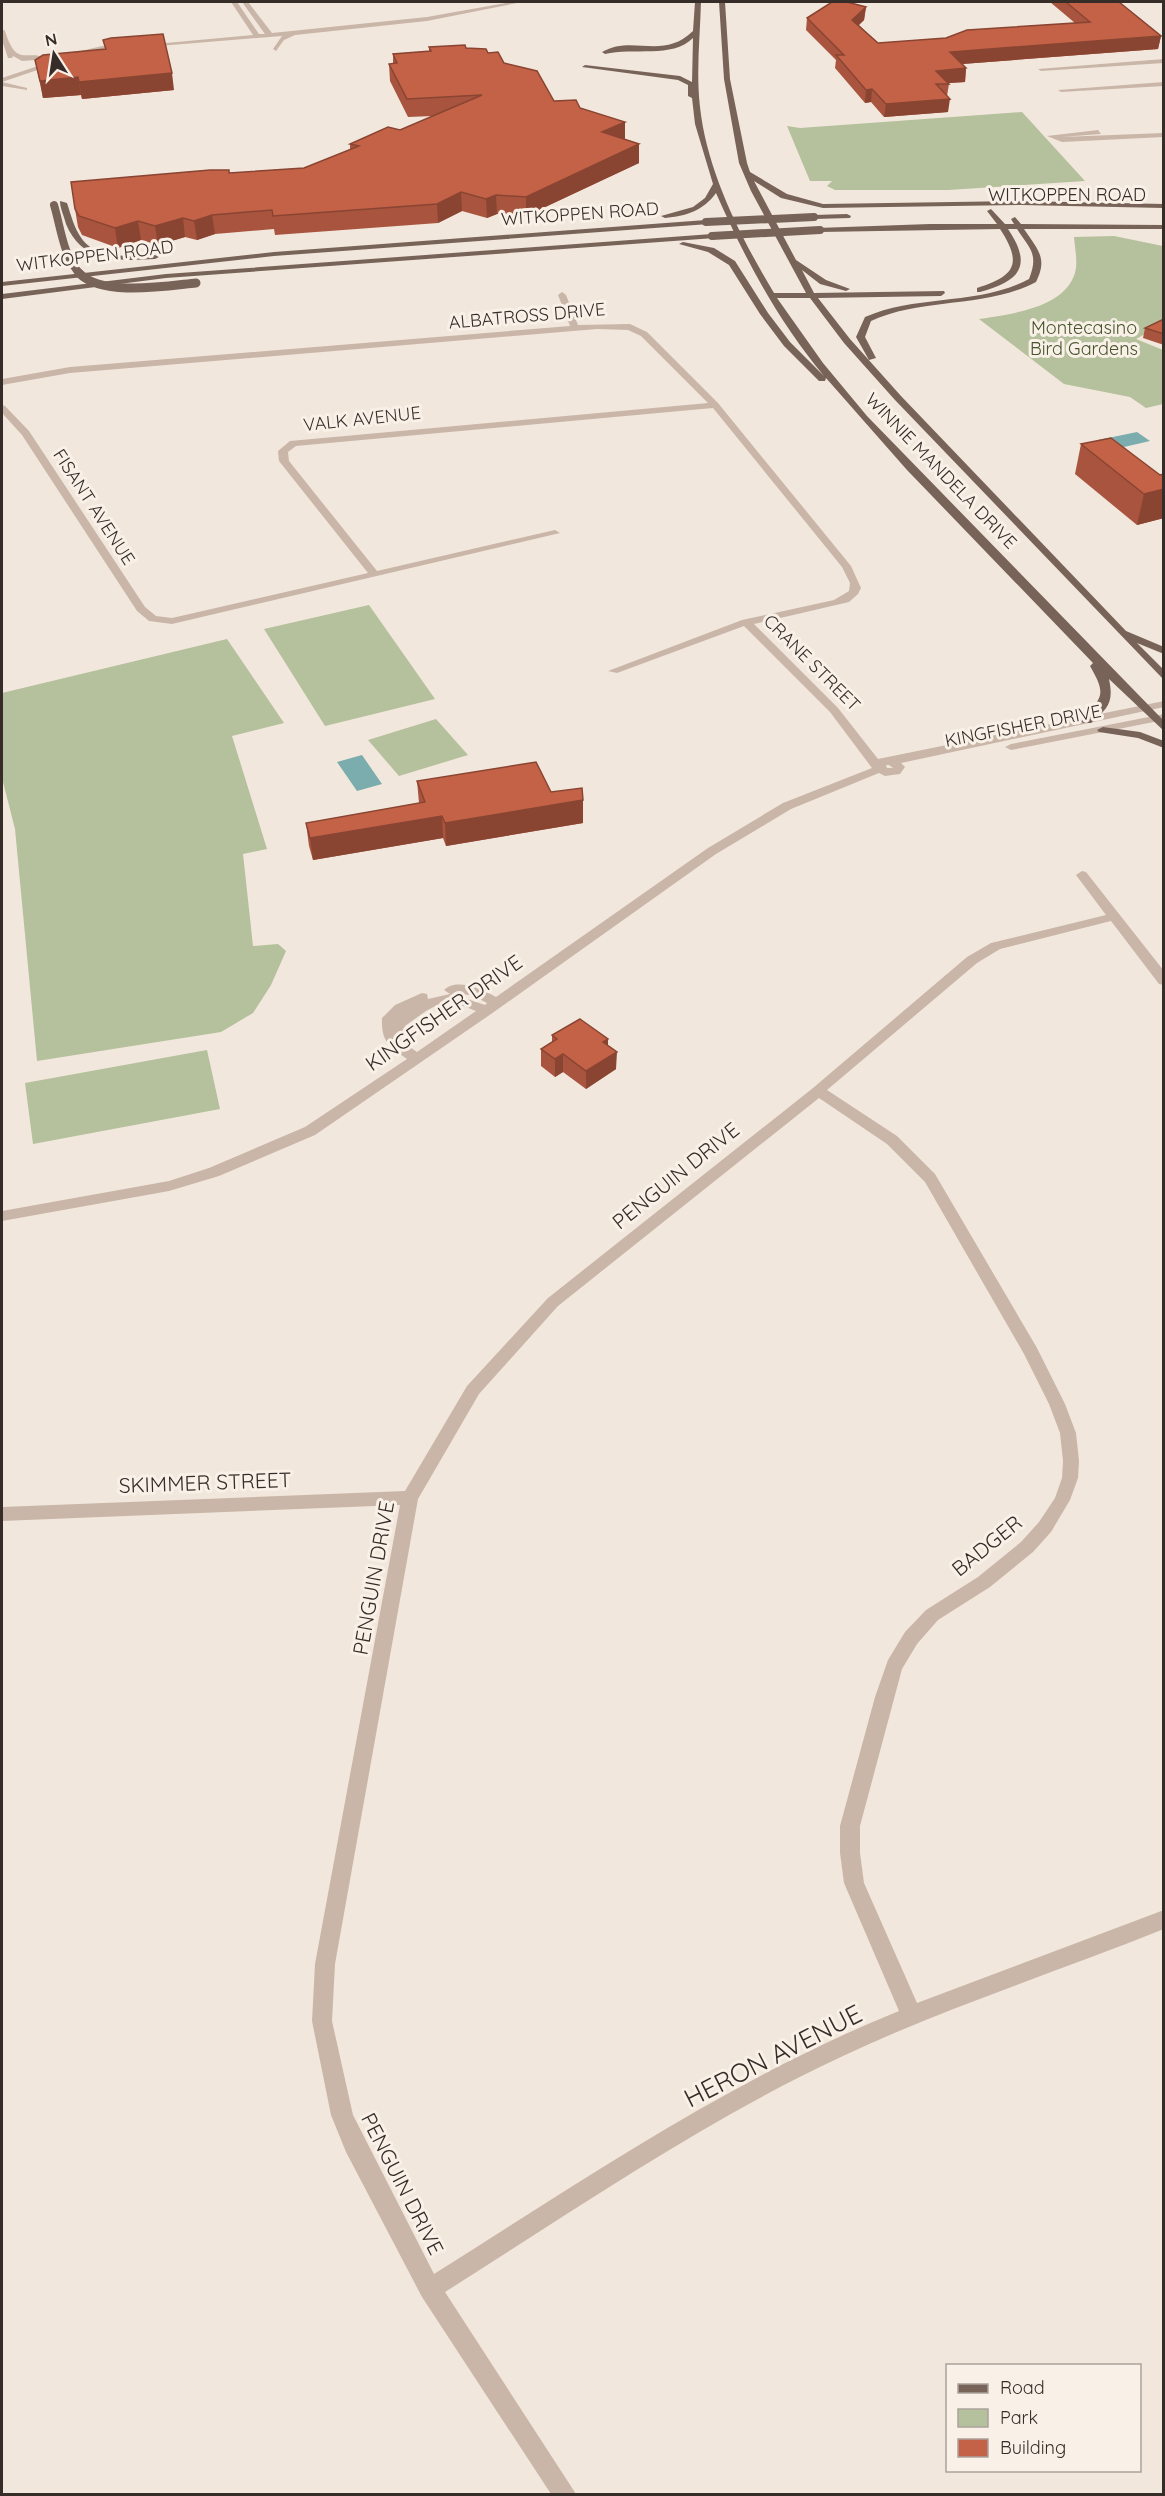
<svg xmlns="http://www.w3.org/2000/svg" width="1165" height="2496" font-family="Quicksand,sans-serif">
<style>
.green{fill:#b5c09c}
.water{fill:#7badae}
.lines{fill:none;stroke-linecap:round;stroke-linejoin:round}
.minor{fill:#c9b6a8;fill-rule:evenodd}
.major{fill:#786359;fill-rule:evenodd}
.major-bridge-far1{stroke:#786359;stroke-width:8}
.major-bridge{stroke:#786359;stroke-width:9}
.wall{fill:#a9543e}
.shaded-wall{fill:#894532}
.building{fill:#c46248;stroke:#894532;stroke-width:1.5}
.labels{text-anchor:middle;stroke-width:6;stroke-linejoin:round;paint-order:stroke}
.far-street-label{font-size:18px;fill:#362c28;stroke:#f9f1e8}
.far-park-label{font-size:18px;fill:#47542c;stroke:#f9f1e8}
.street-label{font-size:21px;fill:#362c28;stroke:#f9f1e8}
.near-street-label{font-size:26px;fill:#362c28;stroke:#f9f1e8}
</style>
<rect width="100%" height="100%" fill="#f2e7dc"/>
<path class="green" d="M1022,112L1085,181L948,190H835L827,186L832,181H810L787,126L800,128Z
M1114,236L1163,246V324L1136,339L1163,350V404L1146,408L1130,397L1064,384L979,319C1009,314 1064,309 1075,273C1078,262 1075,249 1074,237Z
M369,605L435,699L325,726L264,629Z
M227,639L284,723L232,736L267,849L243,854L253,946L278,944L286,951L271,985L253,1013L221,1032L37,1061L15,829L2,778V693Z
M436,719L468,755L399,776L368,740Z
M207,1050L220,1109L33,1144L25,1083Z"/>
<path class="water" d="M1137,432L1150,441L1111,450L1098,440Z
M362,755L382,784L357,791L337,762Z"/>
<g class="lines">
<path class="minor" d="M231,2H237L259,34H265L242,2H248L272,33L427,17L512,2H522L427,21L295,35L284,40L276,51L273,49L282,36L147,47L144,45L253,35Z
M2,29L5,31C17,69 26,48 49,59L22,61L13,56L12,58H8L2,40Z
M124,41L126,44L62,58L59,56Z
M1164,59V63L1041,71L1038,69Z
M56,60L58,63L2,82L27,88V90L2,86V78Z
M1164,82V86L1061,92L1058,90Z
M1098,130L1101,134L1061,137L1164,133V137L1062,142L1047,136Z
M562,292L566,295L578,325L630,324L647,332L718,403L851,566L861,588L858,594L849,602L754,624L838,708L878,759L1164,701V707L901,763L905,767L900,774L885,776L879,773L791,809L716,854L491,1014L315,1135L219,1176L169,1191L2,1221V1211L169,1181L209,1168L305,1127L407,1059C389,1046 381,1042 382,1018L395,1005L422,993L427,994L428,999L450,994L444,990C457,977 483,990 496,997L708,848L783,803L872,768L830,712L744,626L617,673L608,671L742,620L834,600L849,591L850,583L842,567L713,408L296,446L288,452L289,461L377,571L555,530L560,533L172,624L149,621L137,611L22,435L2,413V405L5,406L29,431L145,607L156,616L172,618L368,573L279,461L278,451L290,441L708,403L641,336L628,330L597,329L70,373L2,385V379L70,367L570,326L558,295ZM886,765H889L893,768H887ZM452,994L472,995L487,1003L485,1005ZM441,1003L458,1004L476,1011L417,1052L401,1041L405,1026L426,1011Z
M1164,714V720L1011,750L1005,747L1011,744Z
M1082,871L1086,872L1164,971V985L1159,984L1111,921L1000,949L977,963L827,1090L897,1136L935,1174L1037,1348L1065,1404L1076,1433L1079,1461L1078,1478L1070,1500L1051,1532L1033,1552L990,1587L938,1620L917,1644L902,1669L860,1826V1853L864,1883L917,2003L1164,1910V1929C1057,1972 947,2007 843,2056C703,2121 575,2210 445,2292L576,2494H551L422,2297L346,2152L331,2115L312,2021L315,1964L400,1505L2,1521V1507L405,1491L467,1386L548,1298L813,1088L967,957L991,943L1106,915L1076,875ZM819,1098L887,1144L925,1182L1024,1354L1049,1404L1060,1433L1063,1461L1062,1478L1055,1498L1039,1522L1021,1542L978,1577L926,1610L905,1632L888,1660L875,1697L840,1826V1853L844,1883L899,2011C733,2078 585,2179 434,2274L353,2115L332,2021L335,1964L418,1499L479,1394L558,1306Z"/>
<path class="major" d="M695,2H701C700,37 696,72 700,107C707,172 741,238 774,293H806L751,191L739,163L724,79L719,2H725L730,79L747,163L750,172L787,194L823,204L1021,201L1164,204V208L1021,205L823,208L781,198L754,181L796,260L826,280L850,289L846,291L820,284L802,270L814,293L944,291L945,293L941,296L818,298L850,339L901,396L1126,631L1164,647V654L1137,643L1164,670V680L895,400L844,343L810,298H777L823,363L867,416L1164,721V731L1109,679C1114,703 1108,708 1091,723H1083L1081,721C1101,697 1108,697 1090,666L1093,663L907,470L826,378L825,381H819L784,346L760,314L729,265L708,252L679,244L683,242L714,248L735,261L768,313L790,342L824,376C778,321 745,259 716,193C703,211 686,216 665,218L661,216L693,207L705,198L713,184L695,124L692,98L688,96V85L678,80L582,67L585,65L680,76L692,82L693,38C672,59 633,47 605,54L602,52C633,34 662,61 693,31Z
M60,201L67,203C71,215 74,228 82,239C97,260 132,256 155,255L159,257L155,259C118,261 82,263 66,224C64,216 60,208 60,201Z
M991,209L1005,224H1014L1011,219L1015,217L1021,224L1164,225V229H1024C1038,250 1048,258 1036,282C984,309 924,297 871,321L865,337L876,358L869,360L856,337L865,317C917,294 978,306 1029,279C1039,254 1030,249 1017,229H1008C1033,266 1020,281 980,292H977V288C1015,276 1023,264 1000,229L820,232L816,230L817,228L930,224H997L987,211Z
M847,214L851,216L850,218L814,219L810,217L814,215Z
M706,220L710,222L709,224L274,256L2,286V282L274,252Z
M712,234H715V238L166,278L2,299V294L166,274Z
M1103,727L1140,732L1164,741V748L1138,738L1099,732L1097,730Z"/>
<path class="major-bridge-far1" d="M54,205C61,228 63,257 81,275
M706,222L814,217
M712,236L820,230"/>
<path class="major-bridge" d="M79,273C102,297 166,286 196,283"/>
</g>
<path class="wall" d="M1050,2H1119L1161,36L1158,49L962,64L966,68L965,82L948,83L949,84L947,96L948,112L884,117L871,102L865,103L835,68L836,60L806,30L807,18L866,7L864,20L859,25L878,43L946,38L1075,23Z
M103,40L174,90L82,99L81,95L43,98L35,60L105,49Z
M429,47L466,48L488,53L504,63L554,101L580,108L625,140L639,144V163L526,216L497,214L487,218L462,211L438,223L275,235L274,229L215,234L197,240L185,237L158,245L141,240L118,248L82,235L78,227L75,209L229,173L304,168L350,150V144L400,130L433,116L408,117L390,81L389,64L393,63V54L429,51Z
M1164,319V345L1143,338L1145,328Z
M1081,444L1160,475L1164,474V518L1137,525L1075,474Z
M417,781L551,792L583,800V823L446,846L443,838L313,860L309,846L306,823L419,803Z
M552,1035L608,1045L616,1069L586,1089L563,1072L555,1077L541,1066V1049L552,1042Z"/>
<path class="shaded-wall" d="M866,7L864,20L851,32L852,20Z
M1161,36L1158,49L949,65L950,52Z
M966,68L965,82L934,84L936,71Z
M172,73L174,90L82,99L79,82Z
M78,77L81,95L43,98L40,81Z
M872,89L871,102L865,103L866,90Z
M950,99L948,112L884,117L886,104Z
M625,122V139L602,132Z
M639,144V163L526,216V197Z
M461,192L462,211L438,223L437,204Z
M496,195L497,214L487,218L486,199Z
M212,215L215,234L197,240L194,221Z
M183,218L185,237L158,245L155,226Z
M138,221L141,240L118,248L115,228Z
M1164,489V518L1137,525L1144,494Z
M583,800V823L446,846L445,823Z
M442,816L443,838L313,860L310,838Z
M608,1039V1056L603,1042Z
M617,1052L616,1069L586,1089V1071Z
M563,1054V1072L555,1077V1059Z"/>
<path class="building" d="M832,2H847L866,7L852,20L878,43L946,38L967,30L1090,22L1066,2H1119L1161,36L950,52L966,68L936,71L949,84H936L950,99L886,104L872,89L866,90L836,55H844L807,18Z
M163,34L172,73L79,82L78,77L40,81L35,60L43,55L106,49L103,40L111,38Z
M465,45L466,48L486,49L488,53L498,52L504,63L537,71L554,101L576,100L580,108L625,122L602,132L639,144L526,197L496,195L486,199L461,192L437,204L273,216L272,210L212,215L194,221L183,218L155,226L138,221L115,228L79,216L75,209L71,182L210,170H229V173L304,168L359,146L350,144L388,127L400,130L482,95L407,99L389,64L397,63L393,54L431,51L429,47Z
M1164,319V334L1145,328Z
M1111,438L1160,475L1164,474V489L1144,494L1081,444Z
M536,762L551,792L582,788L583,800L445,823L442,816L310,838L306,823L425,802L417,781Z
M580,1019L608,1039L603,1042L617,1052L586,1071L563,1054L555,1059L541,1049L557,1039L552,1035Z"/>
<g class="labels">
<g class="far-street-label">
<text x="1067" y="201">WITKOPPEN ROAD</text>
<text transform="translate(580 214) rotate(-4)" y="6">WITKOPPEN ROAD</text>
<text transform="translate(95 256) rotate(-7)" y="6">WITKOPPEN ROAD</text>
<text transform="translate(527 316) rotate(-5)" y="6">ALBATROSS DRIVE</text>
<text transform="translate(362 419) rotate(-6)" y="6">VALK AVENUE</text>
<text transform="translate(941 471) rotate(46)" y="6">WINNIE MANDELA DRIVE</text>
<text transform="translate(94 507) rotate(57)" y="6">FISANT AVENUE</text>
<text transform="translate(812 663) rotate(45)" y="6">CRANE STREET</text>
<text transform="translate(1023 726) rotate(-11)" y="6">KINGFISHER DRIVE</text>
</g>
<g class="far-park-label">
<text x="1084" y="334">Montecasino<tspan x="1084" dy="21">Bird Gardens</tspan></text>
</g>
<g class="street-label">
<text transform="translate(444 1013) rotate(-35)" y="7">KINGFISHER DRIVE</text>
<text transform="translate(676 1176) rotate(-39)" y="7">PENGUIN DRIVE</text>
<text transform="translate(205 1483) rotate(-2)" y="7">SKIMMER STREET</text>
<text transform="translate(987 1546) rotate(-39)" y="7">BADGER</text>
<text transform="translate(374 1578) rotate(-80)" y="7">PENGUIN DRIVE</text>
<text transform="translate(402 2184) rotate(63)" y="7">PENGUIN DRIVE</text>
</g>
<g class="near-street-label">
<text transform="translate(773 2056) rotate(-27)" y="9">HERON AVENUE</text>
</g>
</g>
<rect width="1165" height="2496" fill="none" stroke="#362c28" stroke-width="6"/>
<rect x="946" y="2364" width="195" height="108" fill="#f9f1e8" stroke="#aba29b" stroke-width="1.5"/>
<rect x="958" y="2384" width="30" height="9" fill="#786359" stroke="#aba29b" stroke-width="1.5"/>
<text x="1000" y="2394" font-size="18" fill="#362c28">Road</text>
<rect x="958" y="2409" width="30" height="18" fill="#b5c09c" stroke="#aba29b" stroke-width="1.5"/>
<text x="1000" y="2424" font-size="18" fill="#362c28">Park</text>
<rect x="958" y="2439" width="30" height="18" fill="#c46248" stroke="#aba29b" stroke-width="1.5"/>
<text x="1000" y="2454" font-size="18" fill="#362c28">Building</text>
<g transform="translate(54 54) rotate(348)" stroke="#f9f1e8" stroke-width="4.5" paint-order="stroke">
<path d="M0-4.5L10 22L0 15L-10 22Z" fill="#362c28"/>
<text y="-9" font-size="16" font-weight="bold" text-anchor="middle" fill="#362c28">N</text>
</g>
</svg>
